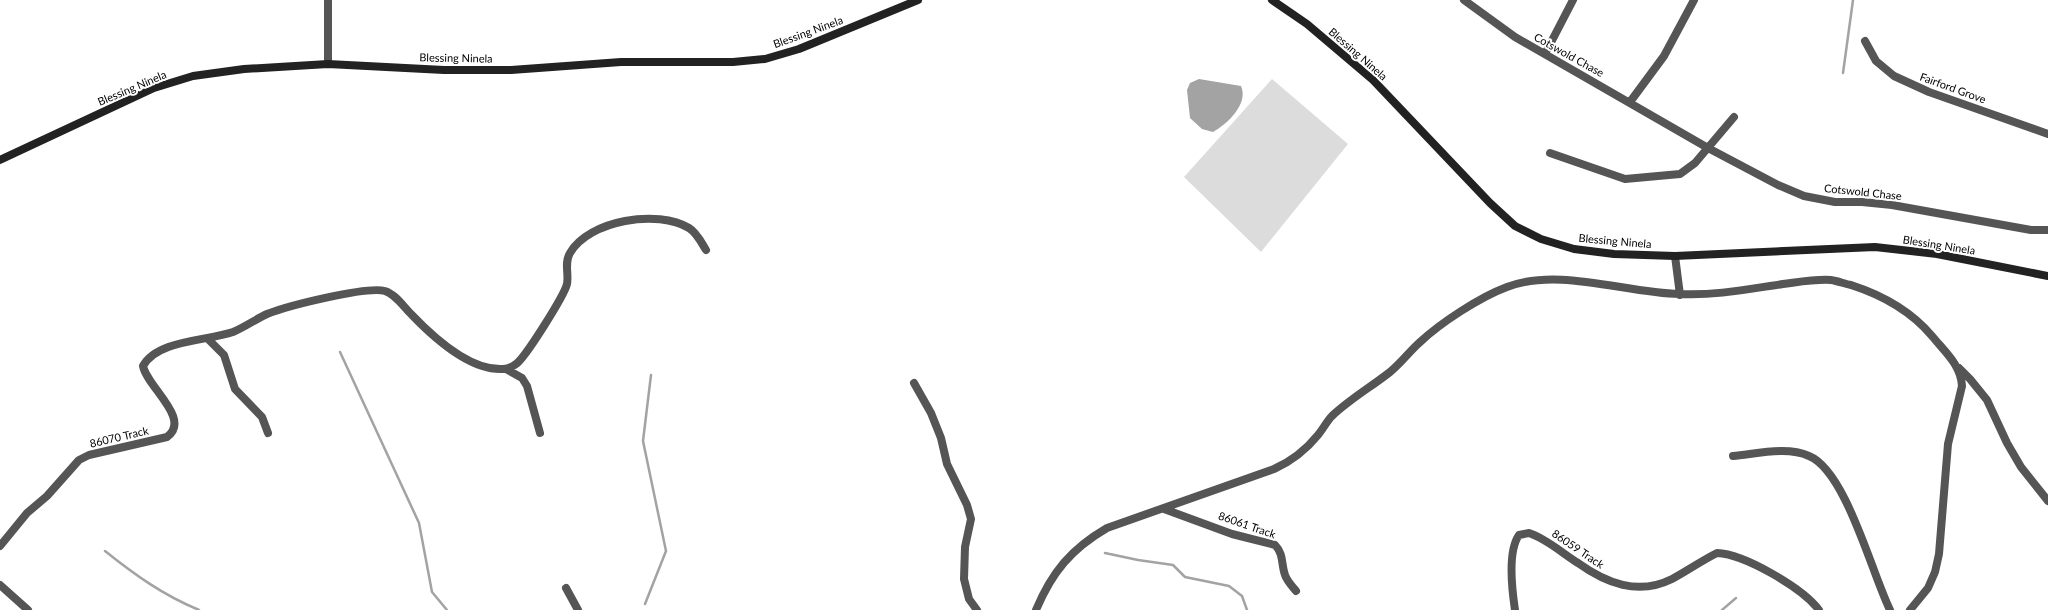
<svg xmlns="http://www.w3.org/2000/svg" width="2048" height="610" font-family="Lato,sans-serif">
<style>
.green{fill:#dcdcdc}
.water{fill:#a3a3a3}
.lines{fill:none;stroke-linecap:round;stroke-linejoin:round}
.stream{stroke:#a3a3a3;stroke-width:2.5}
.street{stroke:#555;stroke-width:8}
.secondary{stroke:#222;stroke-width:8}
.labels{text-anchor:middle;stroke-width:4;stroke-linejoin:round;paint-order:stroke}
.street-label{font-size:11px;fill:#000;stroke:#fff}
</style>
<rect width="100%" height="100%" fill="#fff"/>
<path class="green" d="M1272,79L1348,144L1261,252L1184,177Z"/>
<path class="water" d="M1199,79L1241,86C1249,104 1227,124 1213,132L1202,129L1190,118L1187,90L1190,83Z"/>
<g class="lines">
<path class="stream" d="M1843,73L1853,0
M340,352L419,523L432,592L447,610
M105,551C135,575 163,595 199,610
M1105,553L1138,560L1173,565L1185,577L1229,586L1242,596L1247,610
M645,604L666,551L643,441L651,375
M1722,610L1736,598"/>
<path class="street" d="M1464,0L1515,37L1708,148L1778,185L1804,196L1835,202H1862L1892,205L2031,230H2048
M1865,41L1876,61L1894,76L1929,92L2048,134
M1545,54L1573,0
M328,64V0
M1630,102L1664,56L1694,0
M1550,153L1625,179L1680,174L1695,163L1734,117
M1675,256L1680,295
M208,339L224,355L235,389L262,417L268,433
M1959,368L1970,379L1987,400L2007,443L2021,467L2048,501
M506,369L522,378L527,386L540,433
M914,383L931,413L941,438L947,464L967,505L971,519L965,547L964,579L969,599L977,610
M1733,456C1756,454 1787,446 1809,456C1846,471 1872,574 1890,610
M1164,509L1232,534L1275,545C1284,554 1281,564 1285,575C1287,581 1292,586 1296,591
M0,546L27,513L47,496L79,460L89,455L167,437C192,419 147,387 143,366C157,340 206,341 233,332C245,327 256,319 267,314C287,306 366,286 385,291C395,294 403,306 411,314C432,336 470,371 503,369C507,369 512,367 516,364C525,358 564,296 567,284C569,274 564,263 570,253C589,220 658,209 689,228C697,233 701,242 706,250
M0,585L28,610
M566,588L578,610
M1036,610C1052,572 1071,549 1107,528L1274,469C1292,461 1305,451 1318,435C1323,429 1327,421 1332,416C1350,399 1371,387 1390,372C1401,363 1409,352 1419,343C1440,323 1480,297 1507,287C1558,267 1626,293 1679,294C1714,296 1749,289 1783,284C1799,282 1815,279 1831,280C1838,281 1845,284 1851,285C1882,295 1911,311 1932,336C1945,352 1961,365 1962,386L1948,444L1939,554L1935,572L1928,588L1910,610
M1515,610C1512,590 1507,552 1519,535L1529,533C1547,539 1562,553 1578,563C1606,583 1638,596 1672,579C1687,571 1701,561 1717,553C1744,554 1803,588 1819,610"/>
<path class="secondary" d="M1272,0L1307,24L1373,80L1490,203L1515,226L1541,239L1574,249L1614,254L1675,256L1875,247L1937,254L2048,276
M0,160L154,88L193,76L244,69L328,64L444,70H511L621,62H733L765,59L799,49L918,0"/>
</g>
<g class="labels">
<g class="street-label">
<text transform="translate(808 32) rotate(-20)" y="4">Blessing Ninela</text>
<text transform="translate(1358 54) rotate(41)" y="4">Blessing Ninela</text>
<text transform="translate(1569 55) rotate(29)" y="4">Cotswold Chase</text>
<text transform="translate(456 58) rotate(1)" y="4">Blessing Ninela</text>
<text transform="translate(132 88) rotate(-23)" y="4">Blessing Ninela</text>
<text transform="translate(1953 88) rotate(20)" y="4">Fairford Grove</text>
<text transform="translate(1863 192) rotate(6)" y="4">Cotswold Chase</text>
<text transform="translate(1615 241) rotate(5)" y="4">Blessing Ninela</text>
<text transform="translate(1939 245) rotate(9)" y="4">Blessing Ninela</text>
<text transform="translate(119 437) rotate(-13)" y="4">86070 Track</text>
<text transform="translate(1247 525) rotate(19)" y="4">86061 Track</text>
<text transform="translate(1578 549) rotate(34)" y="4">86059 Track</text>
</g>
</g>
</svg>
